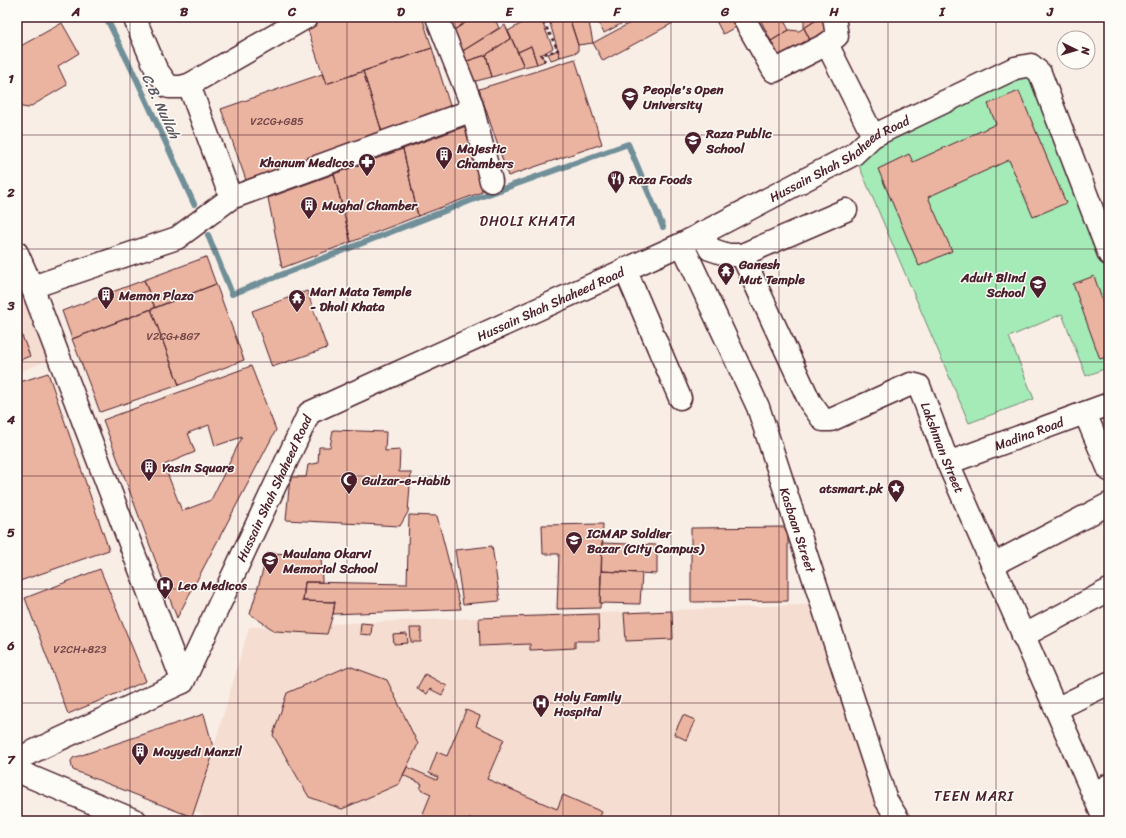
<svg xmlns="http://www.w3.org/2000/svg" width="1126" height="838" font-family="Sriracha,sans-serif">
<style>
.built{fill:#f5ddd1}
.green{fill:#a4ebb8;stroke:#778572}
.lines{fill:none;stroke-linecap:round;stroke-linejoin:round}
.stream{stroke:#708f98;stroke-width:6}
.building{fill:#ebb4a1;stroke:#4a1f2b;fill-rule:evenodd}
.street-casing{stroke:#4a1f2b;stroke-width:25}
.secondary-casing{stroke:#4a1f2b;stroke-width:25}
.path{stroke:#4a1f2b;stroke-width:2.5;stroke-dasharray:3 3;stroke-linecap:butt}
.street{stroke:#fdfcf7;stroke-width:22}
.secondary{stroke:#fdfcf7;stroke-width:22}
.grid{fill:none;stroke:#4a1f2b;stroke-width:1;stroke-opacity:0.55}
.labels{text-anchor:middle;stroke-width:3;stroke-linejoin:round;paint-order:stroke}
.number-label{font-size:11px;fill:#724448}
.poi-label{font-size:13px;font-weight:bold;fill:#4a1f2b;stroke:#fdfcf7;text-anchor:start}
.street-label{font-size:13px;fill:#4a1f2b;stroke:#fdfcf7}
.water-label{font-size:14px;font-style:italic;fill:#5d5762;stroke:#fdfcf7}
.neighbourhood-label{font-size:14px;letter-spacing:1px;fill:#4a1f2b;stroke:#fdfcf7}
.neatline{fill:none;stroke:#4a1f2b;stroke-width:1.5}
.grid-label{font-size:13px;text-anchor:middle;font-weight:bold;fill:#4a1f2b}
</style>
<rect width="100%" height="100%" fill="#f9eee6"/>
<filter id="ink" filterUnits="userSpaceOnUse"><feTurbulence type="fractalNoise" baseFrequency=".025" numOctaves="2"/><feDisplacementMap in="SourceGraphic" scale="8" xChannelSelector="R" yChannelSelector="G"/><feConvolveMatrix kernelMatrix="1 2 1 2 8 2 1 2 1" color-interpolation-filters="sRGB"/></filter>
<g filter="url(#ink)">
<path class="built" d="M17,253L59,356L17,373Z
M822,604L892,810L879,821H217L195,811L249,627Z"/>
<path class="green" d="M1027,72L1109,266V367L1086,376L1062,314L1009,337L1034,399L969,423L854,154Z"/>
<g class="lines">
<path class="stream" d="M106,17L137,80L194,204
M208,235L232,294L480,197L628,144L663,227"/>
</g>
<path class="building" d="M329,17H422L432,48L326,84L306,24Z
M449,17H474L454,30Z
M474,17H494L499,28L461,52L454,30Z
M533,17H540L553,48L541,55L545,61L537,64L531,46L518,52L508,31Z
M561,17H569L578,45V52L560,57L549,20Z
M569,17H588L593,43L578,45Z
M595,17H634L604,33Z
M641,17H684L603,61L593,43Z
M714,17H737L741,24L723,34Z
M759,17H782L789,30L771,41Z
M804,17H821L804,28Z
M821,17H826L832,35L813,46L804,28Z
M62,23L79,53L58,66L67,85L28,108L17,106V48Z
M505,25L511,38L486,55L464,62L461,52Z
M804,28L813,46L784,64L771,41L789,30L799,31Z
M511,38L524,67L492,77L486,55Z
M531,46L537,64L524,67L518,52Z
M432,48L451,109L382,132L363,71Z
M558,50L560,57L551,60L548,54Z
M486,55L492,77L476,81L469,78L464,62Z
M575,59L602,144L508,176L479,89Z
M363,71L382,132L246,180L221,109L322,74L326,84Z
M1019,91L1066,203L1033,217L1009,160L928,197L952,251L919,266L878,169L909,154L913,162L996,124L988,104Z
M472,124L482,192L418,216L403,149Z
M403,149L418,216L351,242L334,174Z
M334,174L351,242L282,268L268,198Z
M206,257L216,284L155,308L144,280Z
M1094,276L1109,320V356L1100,359L1073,284Z
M144,280L155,308L72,339L62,311Z
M216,284L244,360L179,385L151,309Z
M307,291L327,348L272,367L252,311Z
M151,309L179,385L100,412L72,339Z
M17,323L30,356L17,361Z
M251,366L276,430L177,618L103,420ZM209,425L215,446L242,437L211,500L182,511L164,465L195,452L188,433Z
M48,373L109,550L17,582V383Z
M333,430L386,432L385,451L400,450L399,472H411L408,512L400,526L286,520L290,477H306L308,465L318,463L319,447H330Z
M409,515L437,516L461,609L333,614L335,602L303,601L305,582L407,584Z
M603,524L600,608L557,609L559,554H543L542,525Z
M788,527V601L691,602V528Z
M602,543L657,545V574L601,571Z
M492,546L500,601L463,604L455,550Z
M268,553L321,555L322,582H305L303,601L335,602L333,614L327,634L275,631L250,614Z
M100,569L146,681L68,714L25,598Z
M601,571L642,573L640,604L600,603Z
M672,611L673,639L626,641L624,613Z
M598,614L599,641H575V648L530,650V644L480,646L479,618Z
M361,623L372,624L371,635L360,634Z
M410,628H421V642H411Z
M407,634L408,643L394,644L393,635Z
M349,666L387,680L418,744L399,784L342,809L309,797L273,735L287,693Z
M425,674L447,686L442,695L430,689L427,694L417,688Z
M466,710L480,716L476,726L504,739L487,779L557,809L563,795L602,812L598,821H478L470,818L469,821H420L431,794L420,789L422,784L403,775L407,767L437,780L438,777L429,773L437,752L447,756Z
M204,714L214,751L192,817L73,770L72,767L71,761L73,758Z
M683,715L695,720L686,740L674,734Z"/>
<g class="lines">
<defs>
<g id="street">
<path d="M134,17L156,69L169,87H181L189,85"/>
<path d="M437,17L471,103L491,181"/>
<path d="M743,17L774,71L827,44L873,136"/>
<path d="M827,44L837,36L834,17"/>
<path d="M231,198L189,85L307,17"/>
<path id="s1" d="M702,233L710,249L728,255H742L810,402L823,420H831L911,384L919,386L948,463L1105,821"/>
<path id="s2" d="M682,244L758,407L886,800L899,821"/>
<path d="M17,253L32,287L183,682"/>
<path d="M742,255L846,210"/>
<path d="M625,269L680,398"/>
<path d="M32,287L177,238L231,198L473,110"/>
<path d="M1085,413L1109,470"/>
<path id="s3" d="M948,463L1109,404"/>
<path d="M992,565L1109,504"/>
<path d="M1023,636L1109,590"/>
<path d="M1056,709L1109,683"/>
<path id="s4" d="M17,759L183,682L309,413L682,244L854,154L873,136L1015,68L1031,65L1040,73L1109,254"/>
<path d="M1093,794L1109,785"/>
</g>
<path id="secondary" d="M17,771L136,821"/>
</defs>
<use href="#street" class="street-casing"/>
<use href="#secondary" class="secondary-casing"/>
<path class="path" d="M541,17L558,50L541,55L545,61"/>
<use href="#street" class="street"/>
<use href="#secondary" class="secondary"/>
</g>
</g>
<path class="grid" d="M130,17V821M238,17V821M347,17V821M455,17V821M563,17V821M671,17V821M779,17V821M888,17V821M996,17V821M17,135H1109M17,249H1109M17,362H1109M17,476H1109M17,589H1109M17,703H1109"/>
<defs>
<symbol id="university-pin" viewBox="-11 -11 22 30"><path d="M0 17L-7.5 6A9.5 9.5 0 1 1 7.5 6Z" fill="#4a1f2b" stroke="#fdfcf7"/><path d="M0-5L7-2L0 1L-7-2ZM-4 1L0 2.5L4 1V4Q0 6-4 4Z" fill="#fff"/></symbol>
<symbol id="school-pin" viewBox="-11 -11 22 30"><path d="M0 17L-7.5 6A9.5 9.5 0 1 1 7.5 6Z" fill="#4a1f2b" stroke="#fdfcf7"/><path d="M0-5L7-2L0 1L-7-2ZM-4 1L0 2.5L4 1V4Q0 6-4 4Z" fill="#fff"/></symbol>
<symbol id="building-pin" viewBox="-11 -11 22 30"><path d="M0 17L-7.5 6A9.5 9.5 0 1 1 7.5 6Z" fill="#4a1f2b" stroke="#fdfcf7"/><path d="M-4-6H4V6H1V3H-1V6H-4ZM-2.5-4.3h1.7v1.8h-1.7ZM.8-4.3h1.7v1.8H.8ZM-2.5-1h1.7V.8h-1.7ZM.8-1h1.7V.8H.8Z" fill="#fff"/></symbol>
<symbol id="pharmacy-pin" viewBox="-11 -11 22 30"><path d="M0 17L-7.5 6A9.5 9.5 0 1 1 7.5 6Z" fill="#4a1f2b" stroke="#fdfcf7"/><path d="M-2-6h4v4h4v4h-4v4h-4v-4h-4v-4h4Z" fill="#fff"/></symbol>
<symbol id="restaurant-pin" viewBox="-11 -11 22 30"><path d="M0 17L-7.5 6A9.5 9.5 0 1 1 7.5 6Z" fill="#4a1f2b" stroke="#fdfcf7"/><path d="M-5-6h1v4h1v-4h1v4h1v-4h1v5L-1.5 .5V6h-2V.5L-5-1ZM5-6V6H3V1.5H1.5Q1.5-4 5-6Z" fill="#fff"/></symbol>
<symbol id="temple-pin" viewBox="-11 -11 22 30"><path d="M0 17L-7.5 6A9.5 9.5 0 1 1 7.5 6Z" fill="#4a1f2b" stroke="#fdfcf7"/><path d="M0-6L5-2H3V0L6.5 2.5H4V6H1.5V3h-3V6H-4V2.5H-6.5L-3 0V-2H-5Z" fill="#fff"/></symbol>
<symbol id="mosque-pin" viewBox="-11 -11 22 30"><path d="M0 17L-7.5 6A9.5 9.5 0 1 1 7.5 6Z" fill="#4a1f2b" stroke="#fdfcf7"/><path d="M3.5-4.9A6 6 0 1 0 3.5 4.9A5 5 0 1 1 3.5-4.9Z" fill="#fff"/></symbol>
<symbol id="sight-pin" viewBox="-11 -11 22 30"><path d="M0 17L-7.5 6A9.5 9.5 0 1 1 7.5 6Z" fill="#4a1f2b" stroke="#fdfcf7"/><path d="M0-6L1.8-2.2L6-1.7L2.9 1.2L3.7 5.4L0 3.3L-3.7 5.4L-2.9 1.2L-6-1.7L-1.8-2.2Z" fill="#fff"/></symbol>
<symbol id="hospital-pin" viewBox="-11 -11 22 30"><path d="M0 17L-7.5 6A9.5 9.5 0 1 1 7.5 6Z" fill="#4a1f2b" stroke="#fdfcf7"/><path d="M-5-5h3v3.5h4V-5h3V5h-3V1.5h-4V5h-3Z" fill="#fff"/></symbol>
</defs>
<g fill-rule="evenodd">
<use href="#university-pin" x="620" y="86" width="20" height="27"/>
<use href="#school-pin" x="683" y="130" width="20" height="27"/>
<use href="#building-pin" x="434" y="145" width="20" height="27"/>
<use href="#pharmacy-pin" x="357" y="152" width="20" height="27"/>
<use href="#restaurant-pin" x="606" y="169" width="20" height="27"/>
<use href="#building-pin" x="299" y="195" width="20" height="27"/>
<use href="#temple-pin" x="716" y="261" width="20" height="27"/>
<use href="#school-pin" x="1028" y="274" width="20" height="27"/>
<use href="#building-pin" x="96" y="285" width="20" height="27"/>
<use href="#temple-pin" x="287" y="288" width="20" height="27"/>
<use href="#building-pin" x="139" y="457" width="20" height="27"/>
<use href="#mosque-pin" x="339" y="470" width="20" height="27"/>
<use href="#sight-pin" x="886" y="478" width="20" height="27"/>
<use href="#school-pin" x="564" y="530" width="20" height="27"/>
<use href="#school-pin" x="260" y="550" width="20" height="27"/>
<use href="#hospital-pin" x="155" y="575" width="20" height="27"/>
<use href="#hospital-pin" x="531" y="693" width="20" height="27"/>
<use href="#building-pin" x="130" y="741" width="20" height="27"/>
</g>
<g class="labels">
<g class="number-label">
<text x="277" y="125">V2CG+G85</text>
<text x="173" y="340">V2CG+8G7</text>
<text x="80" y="653">V2CH+823</text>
</g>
<g class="poi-label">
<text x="643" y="94">People's Open<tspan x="643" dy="15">University</tspan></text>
<text x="706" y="138">Raza Public<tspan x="706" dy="15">School</tspan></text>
<text x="457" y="153">Majestic<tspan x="457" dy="15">Chambers</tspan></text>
<text x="354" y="167" text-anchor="end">Khanum Medicos</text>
<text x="629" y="184">Raza Foods</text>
<text x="322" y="210">Mughal Chamber</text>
<text x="739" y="269">Ganesh<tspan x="739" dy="15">Mut Temple</tspan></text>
<text x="1025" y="282" text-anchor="end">Adult Blind<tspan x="1025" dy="15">School</tspan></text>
<text x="310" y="296">Mari Mata Temple<tspan x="310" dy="15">- Dholi Khata</tspan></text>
<text x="119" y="300">Memon Plaza</text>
<text x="162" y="472">Yasin Square</text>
<text x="362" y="485">Gulzar-e-Habib</text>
<text x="883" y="493" text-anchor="end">atsmart.pk</text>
<text x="587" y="538">ICMAP Soldier<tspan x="587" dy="15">Bazar (City Campus)</tspan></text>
<text x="283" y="558">Maulana Okarvi<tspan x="283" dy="15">Memorial School</tspan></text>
<text x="178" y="590">Leo Medicos</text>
<text x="554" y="701">Holy Family<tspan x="554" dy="15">Hospital</tspan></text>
<text x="153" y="756">Moyyedi Manzil</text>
</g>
<g class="street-label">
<text dy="5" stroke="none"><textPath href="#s4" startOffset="1069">Hussain Shah Shaheed Road</textPath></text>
<text dy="5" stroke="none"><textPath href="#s4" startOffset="745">Hussain Shah Shaheed Road</textPath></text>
<text dy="5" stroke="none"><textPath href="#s3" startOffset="86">Madina Road</textPath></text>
<text dy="5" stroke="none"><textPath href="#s1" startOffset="405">Lakshman Street</textPath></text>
<text dy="5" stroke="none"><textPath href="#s4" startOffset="397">Hussain Shah Shaheed Road</textPath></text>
<text dy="5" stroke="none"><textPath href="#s2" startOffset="309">Kasbaan Street</textPath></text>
</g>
<g class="water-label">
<text transform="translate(161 106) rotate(65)" y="5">C.B. Nullah</text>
</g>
<g class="neighbourhood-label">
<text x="528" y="226">DHOLI KHATA</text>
<text x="974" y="801">TEEN MARI</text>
</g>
</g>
<rect width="1126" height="838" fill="none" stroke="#fdfcf7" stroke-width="44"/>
<g transform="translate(1076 50) rotate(95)"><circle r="19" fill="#fdfcf7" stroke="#b5a4a5"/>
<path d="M0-3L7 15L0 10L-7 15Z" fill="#4a1f2b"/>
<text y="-6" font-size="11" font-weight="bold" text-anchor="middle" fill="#4a1f2b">N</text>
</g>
<rect x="22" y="22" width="1082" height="794" class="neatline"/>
<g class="grid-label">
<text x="76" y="16">A</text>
<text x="184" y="16">B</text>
<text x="292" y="16">C</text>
<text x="401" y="16">D</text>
<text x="509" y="16">E</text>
<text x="617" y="16">F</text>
<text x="725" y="16">G</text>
<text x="834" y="16">H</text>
<text x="942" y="16">I</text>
<text x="1050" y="16">J</text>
<text x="11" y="83">1</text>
<text x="11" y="197">2</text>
<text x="11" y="310">3</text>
<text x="11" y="424">4</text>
<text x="11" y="537">5</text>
<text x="11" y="650">6</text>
<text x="11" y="764">7</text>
</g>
</svg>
